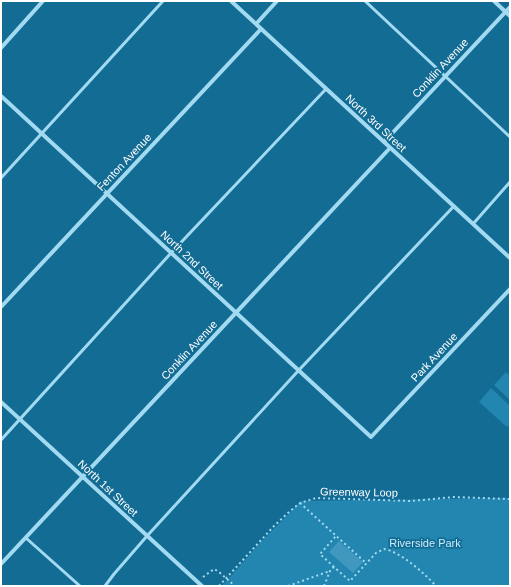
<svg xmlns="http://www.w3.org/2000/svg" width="511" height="587" font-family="Arial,sans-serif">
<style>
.green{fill:#2286b1}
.building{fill:#4098be}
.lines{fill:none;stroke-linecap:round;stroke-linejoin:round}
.path{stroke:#a2daf2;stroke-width:2;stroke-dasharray:2 3;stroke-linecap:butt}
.lane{stroke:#a2daf2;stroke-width:3}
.street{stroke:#a2daf2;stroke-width:4}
.labels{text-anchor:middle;stroke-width:3.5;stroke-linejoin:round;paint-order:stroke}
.street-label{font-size:11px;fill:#fff;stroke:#136c94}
.park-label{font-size:11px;fill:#caedfd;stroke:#136c94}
</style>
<rect width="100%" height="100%" fill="#136c94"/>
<path class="green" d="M506,372L510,376V400L494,385Z
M491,388L510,406V424L507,427L479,402Z
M510,498V586H222L259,544L301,501Z"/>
<path class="building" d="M339,541L363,562L353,573L329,552Z"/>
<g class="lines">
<path class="path" d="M300,503L366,563
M334,567L320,554L336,536
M203,577L214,569L219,572L235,586
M219,586L274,526L290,511L300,503L316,498L411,501L454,497L510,499
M288,586L330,571
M324,586L330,571L334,567L350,581L376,553L384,549C401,552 424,573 436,586"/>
<path class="lane" d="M365,1L510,137
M1,178L163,1
M473,224L510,182
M1,440L171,253L326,89
M26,538L80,586
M105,586L114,574L147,536L299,370L454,206"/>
<path class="street" d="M231,1L510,258
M494,1L510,16
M256,24L277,1
M1,48L43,1
M1,96L371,437L510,289
M384,142L510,7
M1,307L261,29
M1,402L202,586
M1,564L390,148"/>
</g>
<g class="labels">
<g class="street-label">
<text transform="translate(440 68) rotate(-47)" y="4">Conklin Avenue</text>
<text transform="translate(376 123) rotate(43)" y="4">North 3rd Street</text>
<text transform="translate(124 162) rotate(-47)" y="4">Fenton Avenue</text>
<text transform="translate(192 260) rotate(43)" y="4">North 2nd Street</text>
<text transform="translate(189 350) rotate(-47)" y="4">Conklin Avenue</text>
<text transform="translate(434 357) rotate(-47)" y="4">Park Avenue</text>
<text transform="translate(108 488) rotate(43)" y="4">North 1st Street</text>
<text transform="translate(359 492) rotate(1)" y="4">Greenway Loop</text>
</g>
<g class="park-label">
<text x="425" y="547">Riverside Park</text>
</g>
</g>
<rect width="511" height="587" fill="none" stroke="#ffffff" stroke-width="4"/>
</svg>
